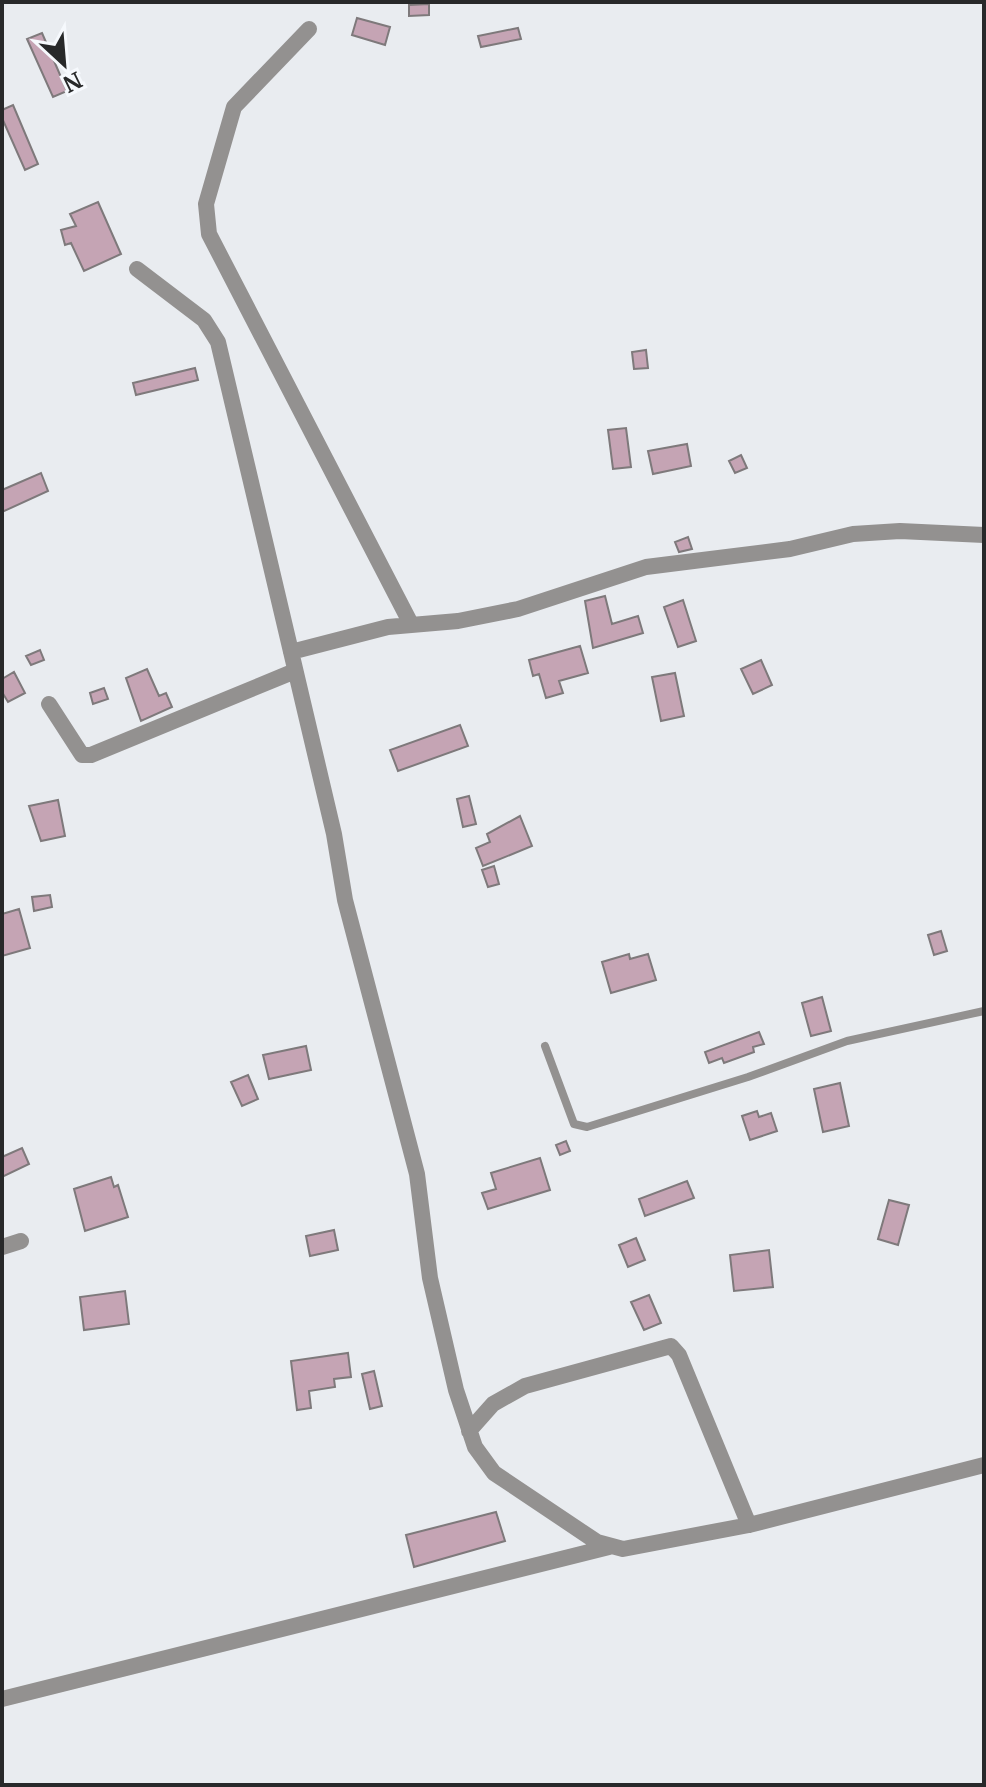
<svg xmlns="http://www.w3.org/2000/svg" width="986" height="1787" font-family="Merriweather,serif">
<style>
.building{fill:#c5a4b4;stroke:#7e797b;stroke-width:2}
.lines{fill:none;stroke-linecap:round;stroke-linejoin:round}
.service{stroke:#939190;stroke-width:8}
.minor{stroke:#939190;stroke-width:16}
</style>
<rect width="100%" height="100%" fill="#e9ecf0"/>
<path class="building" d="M429,4V15L409,16V5Z
M357,18L390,27L385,45L352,35Z
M518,28L521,39L481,47L478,36Z
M42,33L67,91L53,97L27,39Z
M13,105L38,164L25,170L2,118V110Z
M98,202L121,254L84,271L71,243L65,245L61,230L76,226L70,214Z
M646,350L648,368L634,369L632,352Z
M195,368L198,380L136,395L133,383Z
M626,428L631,467L613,469L608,430Z
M687,444L691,466L653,474L648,451Z
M741,455L747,468L735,473L729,461Z
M41,473L48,491L2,512V490Z
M688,537L692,549L679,552L675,542Z
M605,596L612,624L638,616L643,633L593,648L585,601Z
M683,600L696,641L678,647L664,607Z
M580,646L588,673L559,681L563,693L546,698L539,674L533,676L529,660Z
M40,650L44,660L31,665L26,656Z
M761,660L772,685L753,694L741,669Z
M147,669L159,696L166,693L172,707L141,721L126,678Z
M14,672L25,693L8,702L2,692V679Z
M675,673L684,716L661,721L652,677Z
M104,688L108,699L93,704L90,693Z
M460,725L468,746L398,771L390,750Z
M469,796L476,824L463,827L457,799Z
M58,800L65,836L41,841L29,806Z
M520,816L532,846L483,866L476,848L490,842L487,834Z
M494,866L499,884L488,887L482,870Z
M50,895L52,907L34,911L32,897Z
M19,909L30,948L2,956V914Z
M941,931L947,951L934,955L928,935Z
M629,954L630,959L648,954L656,980L611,993L602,962Z
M822,997L831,1031L811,1036L802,1003Z
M759,1032L764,1044L753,1047L754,1052L724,1063L722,1058L709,1063L705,1052Z
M306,1046L311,1070L269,1079L263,1055Z
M248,1075L258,1099L242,1106L231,1082Z
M840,1083L849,1126L823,1132L814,1089Z
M757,1111L759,1117L771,1113L777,1131L750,1140L742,1116Z
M566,1141L570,1151L560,1155L556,1145Z
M22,1148L29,1164L2,1177V1157Z
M540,1158L550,1190L488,1209L482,1193L496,1189L491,1173Z
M111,1177L114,1187L118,1185L128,1217L85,1231L74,1189Z
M687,1181L694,1198L645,1216L639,1199Z
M889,1200L909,1205L898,1245L878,1239Z
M334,1230L338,1250L310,1256L306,1236Z
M636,1238L645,1260L628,1267L619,1245Z
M769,1250L773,1287L734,1291L730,1255Z
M125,1291L129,1324L84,1330L80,1297Z
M649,1295L661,1323L644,1330L631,1302Z
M348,1353L351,1377L334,1379L335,1387L309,1391L311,1408L297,1410L291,1361Z
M374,1371L382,1406L370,1409L362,1374Z
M496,1512L505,1541L414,1567L406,1535Z"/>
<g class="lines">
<path class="service" d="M545,1046L574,1124L587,1127L748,1077L847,1041L984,1011"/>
<path class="minor" d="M309,29L234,107L206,204L209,234L411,624
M137,269L204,320L218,342L334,834L345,900L417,1174L430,1278L456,1390L475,1447L494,1473L597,1542L623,1549L749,1525L984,1465
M291,652L388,627L458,621L518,609L646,567L790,549L853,534L900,531L984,535
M49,704L82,755H91L295,671
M2,1247L21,1241
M469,1431L493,1404L525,1386L671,1346L679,1355L749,1525
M2,1699L609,1547"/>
</g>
<rect width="986" height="1787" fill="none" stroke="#28292a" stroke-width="8"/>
<g transform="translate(64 64) rotate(154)" stroke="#f6f9fd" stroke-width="6" paint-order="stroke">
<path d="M0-6L14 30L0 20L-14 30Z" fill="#28292a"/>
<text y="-12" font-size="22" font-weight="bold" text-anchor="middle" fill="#28292a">N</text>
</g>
</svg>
